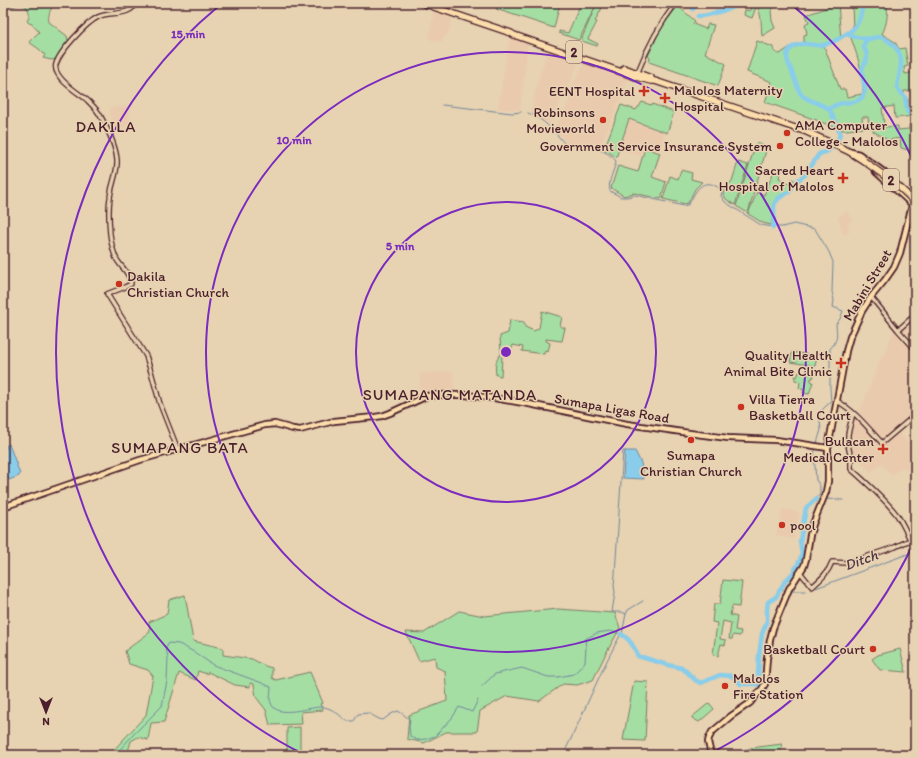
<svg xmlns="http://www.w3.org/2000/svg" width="918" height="758" font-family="Itim,sans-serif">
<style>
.built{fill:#eacaad}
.green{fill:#a5dea3;stroke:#787e67}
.water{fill:#89cdea;stroke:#70879e}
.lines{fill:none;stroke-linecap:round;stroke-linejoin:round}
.stream{stroke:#70879e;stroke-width:1}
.river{stroke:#89cdea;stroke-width:4.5}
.minor-casing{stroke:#4a1f2b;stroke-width:6}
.major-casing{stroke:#4a1f2b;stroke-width:8}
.highway-casing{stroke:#4a1f2b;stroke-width:8}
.minor{stroke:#e7d2b1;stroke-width:3.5}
.major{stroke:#faddab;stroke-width:4.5}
.highway{stroke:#faddab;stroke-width:5.5}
.highway-bridge-casing{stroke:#4a1f2b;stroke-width:8;stroke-linecap:butt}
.highway-bridge{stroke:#faddab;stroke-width:5.5}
.ring{fill:none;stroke:#7b2cbf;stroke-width:2}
.poi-dot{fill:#c8321e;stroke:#e7d2b1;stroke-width:1.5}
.labels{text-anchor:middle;stroke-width:3;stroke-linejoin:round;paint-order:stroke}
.shield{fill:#e7d2b1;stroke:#795553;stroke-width:1}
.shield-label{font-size:13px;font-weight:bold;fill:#4a1f2b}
.poi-label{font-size:14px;fill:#4a1f2b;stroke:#e7d2b1;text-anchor:end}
.street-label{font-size:14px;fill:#4a1f2b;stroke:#e7d2b1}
.water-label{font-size:15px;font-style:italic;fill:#533948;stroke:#e7d2b1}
.quarter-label{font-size:16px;letter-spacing:1px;fill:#4a1f2b;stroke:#e7d2b1}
.centre{fill:#7b2cbf;stroke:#e7d2b1;stroke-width:2}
.ring-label{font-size:12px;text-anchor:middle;font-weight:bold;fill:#7b2cbf;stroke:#e7d2b1;stroke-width:3;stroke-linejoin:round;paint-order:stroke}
</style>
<rect width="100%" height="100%" fill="#e7d2b1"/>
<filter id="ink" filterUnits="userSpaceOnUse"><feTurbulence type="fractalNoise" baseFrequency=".025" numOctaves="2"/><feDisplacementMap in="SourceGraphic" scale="8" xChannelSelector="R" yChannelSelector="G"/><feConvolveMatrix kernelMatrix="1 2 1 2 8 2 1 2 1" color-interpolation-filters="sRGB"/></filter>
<g filter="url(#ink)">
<path class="built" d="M434,10L452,17L449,31L441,42L429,39Z
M510,37L528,43L520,110L498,109Z
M548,49L580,60L549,125L530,112L532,108L536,89Z
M585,62L629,77L600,148L566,143L555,128L571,98L566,96Z
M128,106L131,126L112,129L110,108Z
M629,120L665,133L659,150L644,144L640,156L620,149Z
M846,211L852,219L848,223L849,232L844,235L838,218Z
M915,317V411L883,440L859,414L881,358L884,354L895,328L898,332Z
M453,371L454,390L447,389V394H433L420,396V374Z
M855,417L881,446L898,431L908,442L915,437V473L914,474L910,468L906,470L903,466L892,475L881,463L871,472L852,453L851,444V436Z
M783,509L800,513L793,539L776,535Z"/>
<path class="green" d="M12,3H56C55,5 53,6 52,8C49,11 48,18 49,22L67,36L68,41L61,52L57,59L51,60L43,58L45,55L39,49L29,42L39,32L32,24L29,23L27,21C30,16 30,13 27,8C25,6 24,5 22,4C18,4 15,6 12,7L11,4Z
M498,3H560L554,28L496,9Z
M581,3H593L596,5L579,40L559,33V31L568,33Z
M739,3H776L773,5L774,7L771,11L772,21L775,28L762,36C761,27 762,16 758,8L756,7L752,18L744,15L745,10L750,11L751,6H739Z
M852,3H887C888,15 887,24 882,34L895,42L899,49L905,48L908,66L904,67L905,74L915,72V91H904V99H908V106L913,116L895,118L894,106L882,108L884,124L883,126L869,127L868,117H862L863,128L847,130H840L819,121L765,102L772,82L747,72L757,41L773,47C773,52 776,53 780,54L790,47L804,43V35L807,34L805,24L809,22L806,15L838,4L841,39L824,46L840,89H845L847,97L862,94C867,82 854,45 849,33L853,30Z
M596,5L602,8L595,21L597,22L588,39L598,44L597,46L582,41V38Z
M678,6L695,21L693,24L706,29L708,24L714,25L705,53L726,64L718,86L649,62L650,58L648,56L661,28Z
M642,102L651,105L652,104L674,112L667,133L629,119L616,158L613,155L604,149L621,105L636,110L638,107H639Z
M909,125H914C913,134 915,144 912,151L901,148L900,138L888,140L873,131V128L898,126V130L909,129Z
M756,143L767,147L748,213L736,206Z
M645,148L660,153L652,177L666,182L661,199L634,193L624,196L611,188L618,166L638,172Z
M738,162L748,165L735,205L727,200L723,194L725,188L732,181Z
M681,170L692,173L691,179L702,182L695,189L688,203L685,204L663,199L670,176L678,179Z
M774,171L780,174L779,178L789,184L792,179L796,181L788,191L778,197L773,204V216L771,225L763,223L748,214L757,192L764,195Z
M542,311L562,317L560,326L565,328L562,341L546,339V341L550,343L548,351L545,350L544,354L522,351L523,347L513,345L510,356H502L501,376L496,375C495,366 495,361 501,354L500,336L508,333L510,320L524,322L525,327L534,331L539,328Z
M792,352L817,356L815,366L790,362Z
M799,372L814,375L813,378H811V381L813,382L809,394L803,393L804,390L799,388L800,382L795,380V376L797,377Z
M723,580L742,582L739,607L732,606L730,615L737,617L735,630L741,631L740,636L733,635L732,639H729L731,623L723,621L720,639L726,640L725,645L721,644L718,656L713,655L717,623L712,622L714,604H720Z
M185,595L193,641L223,648V655L252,659L265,666L272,668V678L276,680L310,672L323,703L320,704L323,710L301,712L302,724L270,725L266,710L256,697L254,684L250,683V687L235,685L208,672L207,674L198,671L196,680L179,673L164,722L151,723L148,740L138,737L131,741L127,755H108L111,753L146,715L153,676L148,670L129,664L125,651L150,632L149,622L167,614L169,600Z
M558,609L615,613L620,628L605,655L593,680L577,685L563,684L539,701L507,696L480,711L477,732H446L424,743L407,739L409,715L447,701L445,671L436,667L435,657L419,661L406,632L424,633L459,611L484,616Z
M900,649L906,672L881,670L879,669L872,659L878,655Z
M634,681L648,682L645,741L623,740Z
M709,703L714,709L699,722L692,718V717Z
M300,727V755H287V728Z
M782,744L780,755H736L735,753L751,748Z"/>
<path class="water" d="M9,444L20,474L19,476L9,480L3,464V450L6,449V446Z
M625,451H635L641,463L644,479L623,478Z"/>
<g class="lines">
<path class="stream" d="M442,105L512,113L521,112
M528,113C543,118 555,132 565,144C583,147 604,146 616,161C615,170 607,181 610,191L621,197H627L635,195L684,206L689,204C691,200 694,194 697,190C705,180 714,183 722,191L721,196L725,202L761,225L773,227H782L794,224L815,229L829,252L833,262L832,292L834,300L833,307L843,311L840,319L836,324C837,336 838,340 830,349V388L831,402L826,406L819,413L821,430L817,443
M915,130V136
M178,445L182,444
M815,449L814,457L815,467L816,480L820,486V494L816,499
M70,482L129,461L175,446
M826,499L843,500
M781,588L785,591
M816,588L913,552
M791,591H805
M626,614L628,610L643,601
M622,634L626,614L622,612H612L615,593L614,585L615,574L623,451H625
M482,686L495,674L522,668L548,677H558L574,674L585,662L586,647L585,639L597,633L610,631L621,634C600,671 585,711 566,749L567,755
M115,755L133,735L162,706L167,681L168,658L166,648L169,643L179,644L194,652L213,665L262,683L271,687C271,692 269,699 271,703C276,720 311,706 323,707C333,708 340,716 347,721H354L358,714L368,713L379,719L383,720L391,714L398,711L403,714L410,720L409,726L410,736L417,740L426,739L435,736L452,718L459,707L472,712L478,700"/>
<path class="river" d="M863,3C861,17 859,27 846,34C852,36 859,38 867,39C871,39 875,37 879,37C883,37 887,40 890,42C908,57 899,69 897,88L901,93L905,97L907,111L915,120
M693,9L696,3
M698,16C710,17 732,7 745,3
M829,109C833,106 837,104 843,103C848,102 856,103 860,99C870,91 861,80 862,70C863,65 868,60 867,55C865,47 860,47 868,39
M837,141L839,137L840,133L830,110L824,106L810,100L804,97L800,93L788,62C787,59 786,55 788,52C791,46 801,43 807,44C813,44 817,46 823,45C832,43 839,39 846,34
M773,227L774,216V204L779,198L789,192L797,181L806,174L819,154L828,151L832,147
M621,634C630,639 634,647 638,656L668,665L682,668L687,672L695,680L701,683L720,675L732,676L741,684H756L760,685L758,677L759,656L762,634L767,621V609L768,602L776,597L785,581L793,573L800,560L802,553L800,541L806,508L816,499"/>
<defs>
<path id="minor" d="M136,3C130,17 109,11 98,17C86,23 60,51 56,64C52,77 77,92 86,99C91,104 98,110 101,117C107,128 116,147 117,160C118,173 111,185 110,198C108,210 109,223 110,234C111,242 113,251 116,258C120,267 131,273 131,284L125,287L107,294L146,356L152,375L160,404L178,450
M637,74C647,48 659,25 676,3
M871,297L898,330L915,349
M898,330L915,315
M837,401C855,411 868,428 882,443L915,415
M853,413L848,434V445L851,458V469C867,483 884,498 897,515C904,525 908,537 915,548
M800,572L812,587C821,579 828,573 832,562L846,563L857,560L895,547L910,540"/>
<path id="major" d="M851,152L859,154L884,172
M876,172L894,188L915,207
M3,507L140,460L265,425L275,424L293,429L300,430L334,421L375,417L382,416L390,413L427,396L437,395H465L494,398L529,404L627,424L696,434L728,438L776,440L828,448
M711,755L709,746L708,742L709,738L712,732L731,716L750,703L762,689L765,684L767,658L770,640L773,628L789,589L804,566L806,559L810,535L813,524L826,492L828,481V448L846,351L850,337L862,311L871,297L885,280L894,267L900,253L912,205L915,183"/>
<path id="highway" d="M422,3L511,33L514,35L636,77L651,81H655L807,132L848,151L864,161
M624,68L651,78"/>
</defs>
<use href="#minor" class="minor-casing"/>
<use href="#major" class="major-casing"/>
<use href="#highway" class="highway-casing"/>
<use href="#minor" class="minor"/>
<use href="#major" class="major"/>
<use href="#highway" class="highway"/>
<defs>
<path id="highway-bridge" d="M864,161L896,184L915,202"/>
</defs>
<use href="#highway-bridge" class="highway-bridge-casing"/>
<use href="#highway-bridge" class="highway-bridge"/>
</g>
</g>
<g class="ring">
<circle cx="506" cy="352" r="150"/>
<circle cx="506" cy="352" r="300"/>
<path d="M914 542A450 450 0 0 1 707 755M305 755A450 450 0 0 1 220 5M792 5A450 450 0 0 1 914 162"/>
</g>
<g class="poi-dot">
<path d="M642 85h4v4h4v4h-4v4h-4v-4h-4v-4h4z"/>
<path d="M663 92h4v4h4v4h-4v4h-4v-4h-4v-4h4z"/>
<circle cx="603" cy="120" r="4"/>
<circle cx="787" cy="133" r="4"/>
<circle cx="780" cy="146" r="4"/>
<path d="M841 172h4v4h4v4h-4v4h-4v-4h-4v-4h4z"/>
<circle cx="119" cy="284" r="4"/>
<path d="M839 357h4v4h4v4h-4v4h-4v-4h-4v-4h4z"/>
<circle cx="741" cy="407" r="4"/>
<circle cx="691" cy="440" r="4"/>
<path d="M881 443h4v4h4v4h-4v4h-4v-4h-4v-4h4z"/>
<circle cx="782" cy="525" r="4"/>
<circle cx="873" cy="649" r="4"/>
<circle cx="725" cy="686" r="4"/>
</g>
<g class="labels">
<g class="shield">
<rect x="566" y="41" width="16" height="22" rx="3"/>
<rect x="883" y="169" width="16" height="22" rx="3"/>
</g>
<g class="shield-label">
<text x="574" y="57">2</text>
<text x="891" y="185">2</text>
</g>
<g class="poi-label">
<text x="674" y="95" text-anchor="start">Malolos Maternity<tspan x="674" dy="16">Hospital</tspan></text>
<text x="635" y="96">EENT Hospital</text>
<text x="595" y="117">Robinsons<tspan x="595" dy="16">Movieworld</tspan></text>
<text x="795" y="130" text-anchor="start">AMA Computer<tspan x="795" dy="16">College - Malolos</tspan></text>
<text x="772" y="151">Government Service Insurance System</text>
<text x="834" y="175">Sacred Heart<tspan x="834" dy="16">Hospital of Malolos</tspan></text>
<text x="127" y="281" text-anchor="start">Dakila<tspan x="127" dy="16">Christian Church</tspan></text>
<text x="832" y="360">Quality Health<tspan x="832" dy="16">Animal Bite Clinic</tspan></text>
<text x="749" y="404" text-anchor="start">Villa Tierra<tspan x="749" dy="16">Basketball Court</tspan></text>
<text x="874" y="446">Bulacan<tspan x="874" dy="16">Medical Center</tspan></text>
<text x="691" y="460" text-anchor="middle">Sumapa<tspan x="691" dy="16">Christian Church</tspan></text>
<text x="790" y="530" text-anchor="start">pool</text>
<text x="865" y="654">Basketball Court</text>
<text x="733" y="683" text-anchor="start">Malolos<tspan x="733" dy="16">Fire Station</tspan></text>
</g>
<g class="street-label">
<text transform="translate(867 285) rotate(-59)" y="5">Mabini Street</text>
<text transform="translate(612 408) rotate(10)" y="5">Sumapa Ligas Road</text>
</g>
<g class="water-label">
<text transform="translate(861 560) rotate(-20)" y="5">Ditch</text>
</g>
<g class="quarter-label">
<text x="106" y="132">DAKILA</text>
<text x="450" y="400">SUMAPANG MATANDA</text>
<text x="180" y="453">SUMAPANG BATA</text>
</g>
</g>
<circle cx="506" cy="352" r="6" class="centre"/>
<g class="ring-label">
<text x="188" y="38">15 min</text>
<text x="294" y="144">10 min</text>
<text x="400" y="250">5 min</text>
</g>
<rect width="918" height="758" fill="none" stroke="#e7d2b1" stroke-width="16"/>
<rect x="8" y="8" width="902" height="742" fill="none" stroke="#4a1f2b" stroke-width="1.5" filter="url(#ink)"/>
<g transform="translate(46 712) rotate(180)" stroke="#e7d2b1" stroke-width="3" paint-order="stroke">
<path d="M0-3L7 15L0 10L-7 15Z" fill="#4a1f2b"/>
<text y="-6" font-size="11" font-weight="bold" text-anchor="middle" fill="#4a1f2b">N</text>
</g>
</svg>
